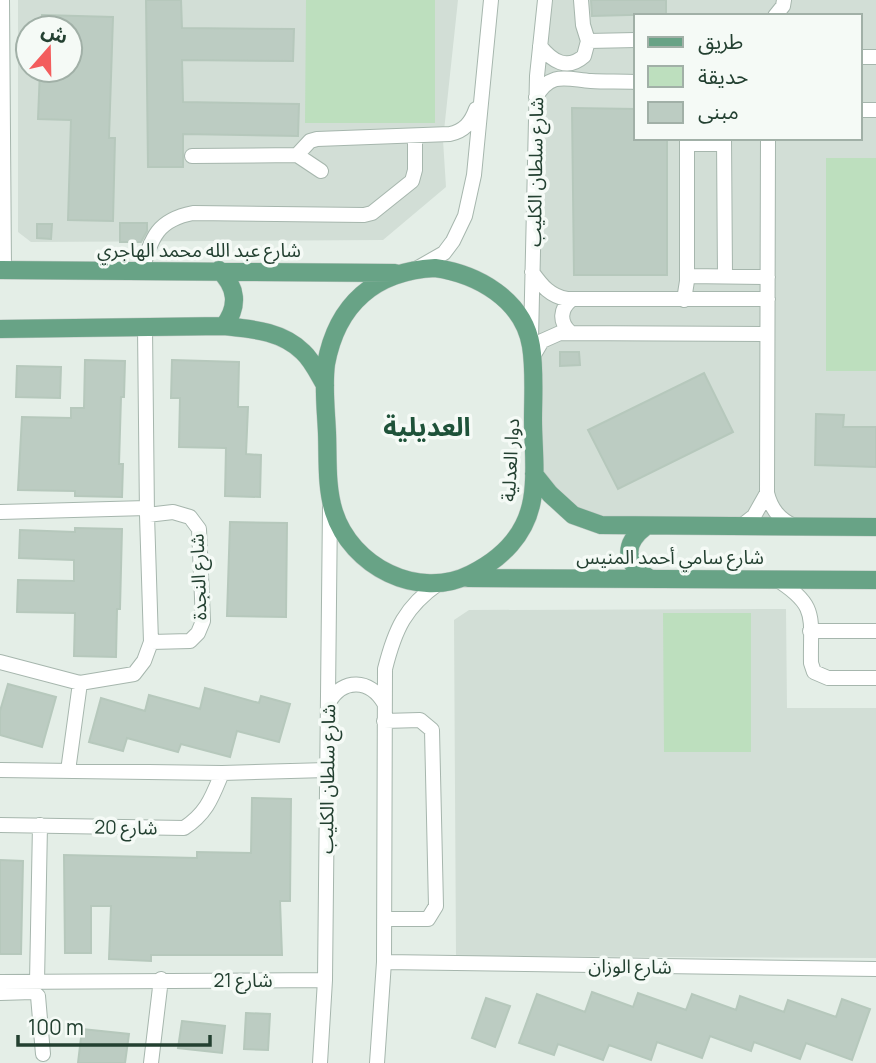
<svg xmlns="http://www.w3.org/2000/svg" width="876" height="1063" font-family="Manrope,'Noto Sans Arabic',sans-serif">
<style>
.built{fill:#d2ded6;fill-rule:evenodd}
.green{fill:#bddfbe}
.building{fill:#bcccc2;stroke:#b6c8bc;stroke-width:2}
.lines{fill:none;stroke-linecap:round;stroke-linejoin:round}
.minor-casing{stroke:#a6b6ad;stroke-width:16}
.major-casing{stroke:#c1cac5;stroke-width:19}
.minor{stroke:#fff;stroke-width:14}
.major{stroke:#68a386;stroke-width:18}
.labels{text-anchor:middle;stroke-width:7;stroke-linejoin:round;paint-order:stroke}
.street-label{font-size:19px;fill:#234031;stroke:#f5faf6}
.district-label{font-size:26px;font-weight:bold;fill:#1e5239;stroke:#f5faf6}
</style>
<rect width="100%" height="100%" fill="#e4eee7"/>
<path class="built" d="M18,0H458L443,140L446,187L383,240L31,242L18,232ZM28,28H70V70H28Z
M546,0H876V526L645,527L573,515L534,475ZM636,16H860V138H636Z
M786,609L787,708H876V958L456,956L454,620L469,610Z"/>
<path class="green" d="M306,0H435V123H305Z
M826,158H876V371H826Z
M663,613H751V752H664Z"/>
<path class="building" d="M146,0H181L182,28L294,29L293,61L182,60L183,102L299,104L298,136L183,134V167H148Z
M591,0H666V14L592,16Z
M42,15L113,17L109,138H115L113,221L68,220L71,120L38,119L40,70H70V28H41Z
M572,108L636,109V138H667V275H574Z
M120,223H147V231L141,242H120Z
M37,224H52L51,239L37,238Z
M560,352H579L580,365L560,366Z
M85,360L125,361L124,397H121L119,464H123L122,497L75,496V491L18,490L22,417L71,418V408H84Z
M172,360L239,362L238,407H248L246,454L261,455L260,497L225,496L226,448L179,447L180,398H171Z
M17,366L61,367L60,398L16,397Z
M704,373L733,432L618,489L588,430Z
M816,414L844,415L843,427H876V467L815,465Z
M230,522L287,523L286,617L227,616Z
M75,528L122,529L120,609H117L116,657L74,656L75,613L17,612L18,580L74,581V560L19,558L20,530L75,532Z
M8,684L56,697L42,747L0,735V711Z
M205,688L259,703L261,696L290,704L279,742L237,731L230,757L181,744L178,752L127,738L123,751L89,742L101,698L145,711L149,695L200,709Z
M252,798L291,799L290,901H280L282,955H151V961L109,959L111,906H91V953H65L64,855L197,858V852L251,853Z
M0,860L23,861L21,954H0Z
M592,992L633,1007L638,993L686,1010L692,994L736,1010L740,996L784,1012L788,1000L836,1017L842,999L870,1009L852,1060L806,1043L800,1059L754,1042L751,1051L710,1036L702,1058L657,1042L651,1060L609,1045L603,1060L558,1044L554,1055L519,1043L537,994L585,1012Z
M486,998L510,1006L495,1047L472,1038Z
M246,1013L270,1014L268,1050L244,1049Z
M182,1021L225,1026L222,1053L178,1048Z
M82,1029L129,1034L125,1063H78Z"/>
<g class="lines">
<defs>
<path id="minor" d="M2,0L4,269
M775,16L783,6L784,0
M588,41L636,40
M540,46C552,61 567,71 584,56L588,41L583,25L581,0
M860,57H876
M536,97C551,71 566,79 591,81C606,82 621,81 636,82
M860,110H876
M724,138L725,276
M768,138L767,493C771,509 779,519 794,526
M687,144H724
M297,155L310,141L317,139L450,134C464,131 471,123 476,109
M192,156L297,155L321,171
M416,269L444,253L453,241L465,216L474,175L491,0
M142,270C152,237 157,220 193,213L364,215L372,213L412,181L415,170V136
M532,272C542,286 550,296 567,299H768
M688,276L768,277
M684,300L687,281V138
M570,332C559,322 560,309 571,300
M531,339L537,76L545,0
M532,358L542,341L560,333L767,334
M0,512L147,508
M147,515L173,512L190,517L199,529L203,621L198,633L190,641L151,642
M740,527L754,516L767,493
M776,579C819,606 810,617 811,663L814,672L828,678H876
M810,631H876
M0,662L80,683L134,674L144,661L151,642L147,515L145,328
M329,702C343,678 370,679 384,703
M0,770L222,773L327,770
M68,771L80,683
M0,825L184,828C207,813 212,797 222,773
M384,919H428L436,906L432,730L420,720L384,721
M384,962L876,969
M0,982L325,980
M37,982L40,825
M0,993L33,992L38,996L43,1054
M151,1063L161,979
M320,1063L325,980L330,507
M377,1063L384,962L385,669C395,629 405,607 439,583"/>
<path id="major" d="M435,268C477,274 523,299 531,346C535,370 533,396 533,420C533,446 537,474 532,500C526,535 501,559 471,574C418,601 351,566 334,512C326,487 328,458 327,433C326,410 323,386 326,364C337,304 375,271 435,268Z
M0,270L395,273
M219,270C237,287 239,306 224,326
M0,329L224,326C252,329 282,331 303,352C312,360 319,375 325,385
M534,474L550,494L573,515L601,525L876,527
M645,527C623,544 624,564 649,578
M468,578L876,580"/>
</defs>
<use href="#minor" class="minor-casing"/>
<use href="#major" class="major-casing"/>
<use href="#minor" class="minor"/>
<use href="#major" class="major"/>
</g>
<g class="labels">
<g class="street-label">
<text transform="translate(535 172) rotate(-89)" y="7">شارع سلطان الكليب</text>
<text x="199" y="257">شارع عبد الله محمد الهاجري</text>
<text transform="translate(510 460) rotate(-87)" y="7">دوار العدلية</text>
<text x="670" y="564">شارع سامي أحمد المنيس</text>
<text transform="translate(198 577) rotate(-92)" y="7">شارع النجدة</text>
<text transform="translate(327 779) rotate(-89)" y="7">شارع سلطان الكليب</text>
<text transform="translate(126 827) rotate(1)" y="7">شارع 20</text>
<text transform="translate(630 966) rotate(1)" y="7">شارع الوزان</text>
<text x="243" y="987">شارع 21</text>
</g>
<g class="district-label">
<text x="427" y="436">العديلية</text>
</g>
</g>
<rect x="634" y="14" width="228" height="126" fill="#f5faf6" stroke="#a1b0a7" stroke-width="2"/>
<rect x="648" y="37" width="35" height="10" fill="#68a386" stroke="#a1b0a7" stroke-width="2"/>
<text x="698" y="49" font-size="21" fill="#234031">طريق</text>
<rect x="648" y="66" width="35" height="21" fill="#bddfbe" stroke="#a1b0a7" stroke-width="2"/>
<text x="698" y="84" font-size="21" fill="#234031">حديقة</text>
<rect x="648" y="102" width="35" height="21" fill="#bcccc2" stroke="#a1b0a7" stroke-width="2"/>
<text x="698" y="119" font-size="21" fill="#234031">مبنى</text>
<g transform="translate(49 49) rotate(20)"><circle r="33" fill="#f5faf6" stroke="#a1b0a7" stroke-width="2"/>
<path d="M0-5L12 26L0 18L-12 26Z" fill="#f35d5d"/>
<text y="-10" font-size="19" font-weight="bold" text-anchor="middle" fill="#234031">ش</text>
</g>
<path d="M18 1035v10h192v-10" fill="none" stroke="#234031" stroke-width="3.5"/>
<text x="28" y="1035" font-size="21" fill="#234031" stroke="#f5faf6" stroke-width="5" paint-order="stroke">100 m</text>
</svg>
